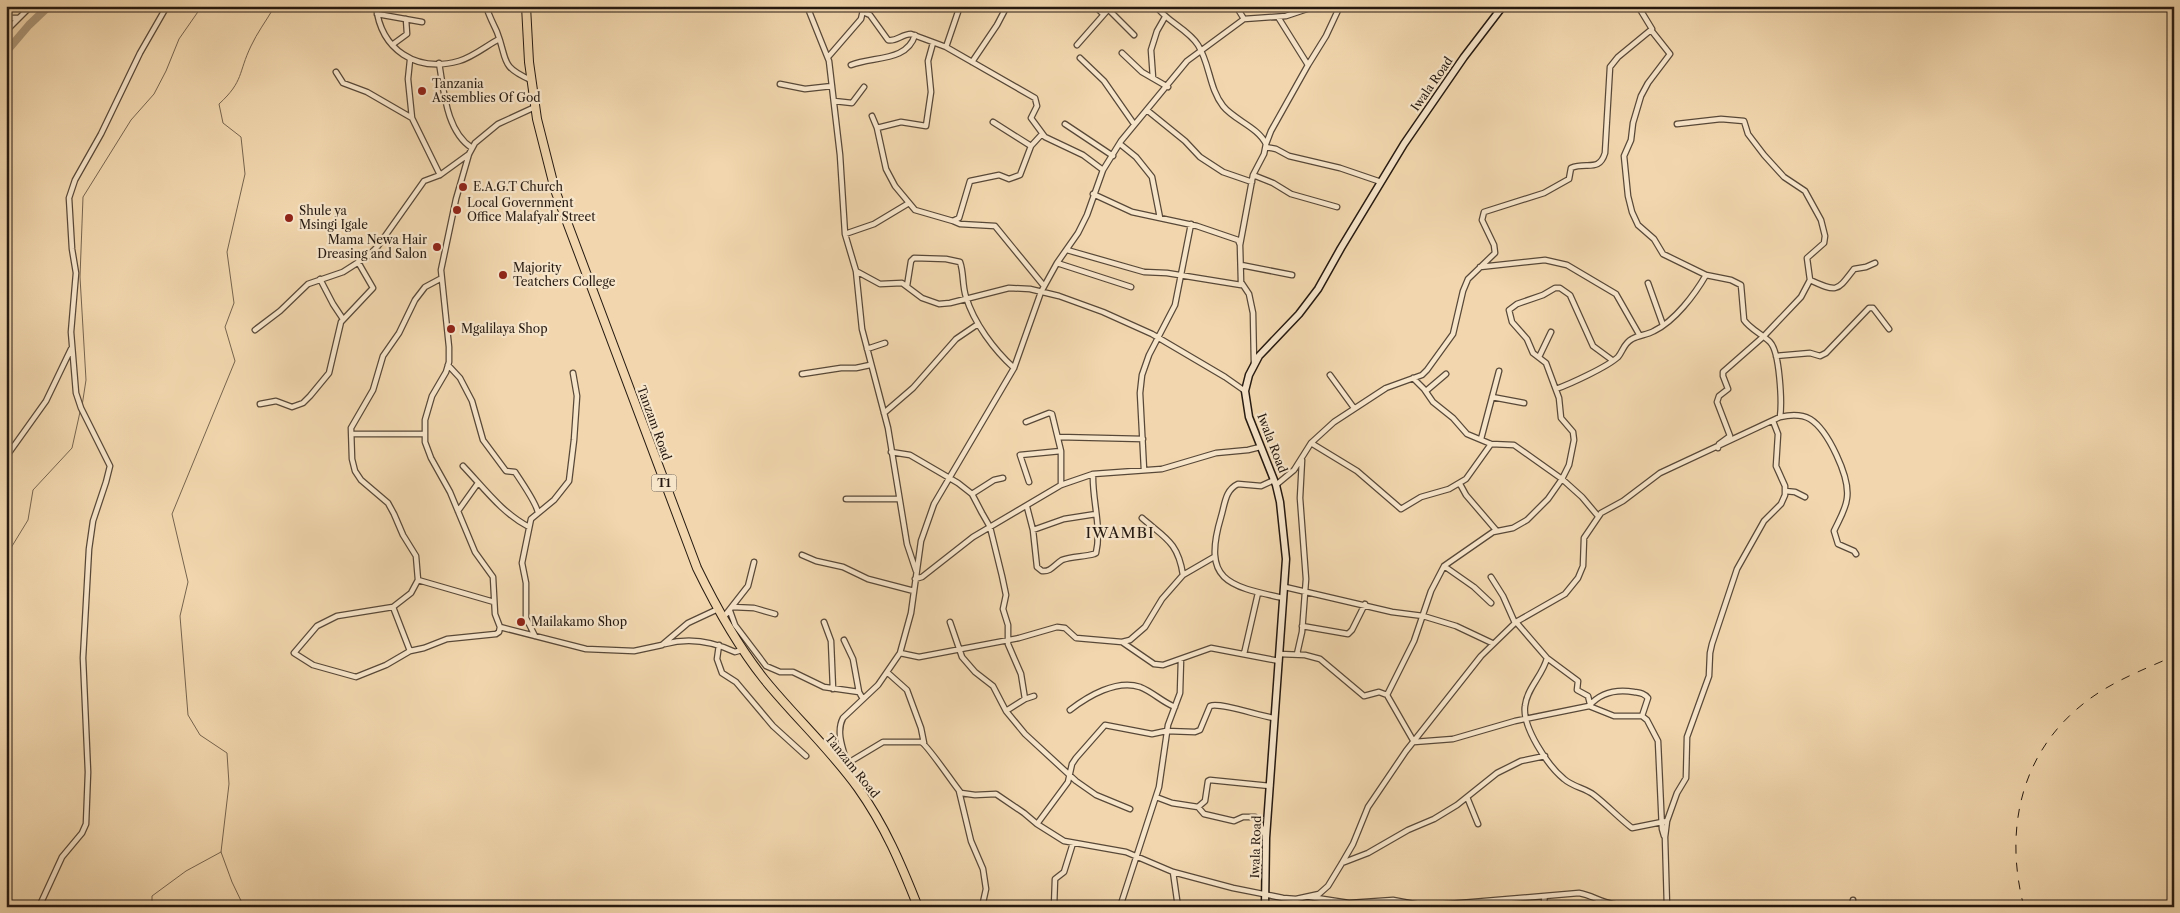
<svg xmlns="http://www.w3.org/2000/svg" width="2180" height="913" font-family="'Libre Caslon Text',serif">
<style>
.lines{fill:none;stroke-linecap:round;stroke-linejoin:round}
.stream{stroke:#76644e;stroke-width:1}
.river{stroke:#ac9678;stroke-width:8}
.street-casing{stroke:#584838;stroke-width:7}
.secondary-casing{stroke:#251910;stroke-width:9}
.highway-casing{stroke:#251910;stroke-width:10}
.street{stroke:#f7e5ca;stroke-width:4.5}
.secondary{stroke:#f7e5ca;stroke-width:6}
.highway{stroke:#f2d7ae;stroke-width:8}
.rail{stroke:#251910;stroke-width:1;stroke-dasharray:9 9;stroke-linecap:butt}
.poi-dot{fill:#8f2418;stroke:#f7e5ca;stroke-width:2}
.labels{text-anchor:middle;stroke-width:4.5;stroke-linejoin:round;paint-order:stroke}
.shield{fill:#f7e5ca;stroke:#645648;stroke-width:1}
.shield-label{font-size:11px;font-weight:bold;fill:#251910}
.poi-label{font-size:12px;fill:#251910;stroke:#f7e5ca;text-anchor:start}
.street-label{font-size:12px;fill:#251910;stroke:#f7e5ca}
.quarter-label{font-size:15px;letter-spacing:1px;fill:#251910;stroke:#f7e5ca}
</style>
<rect width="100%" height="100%" fill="#f2d7ae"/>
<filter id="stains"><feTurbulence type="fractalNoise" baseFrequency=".004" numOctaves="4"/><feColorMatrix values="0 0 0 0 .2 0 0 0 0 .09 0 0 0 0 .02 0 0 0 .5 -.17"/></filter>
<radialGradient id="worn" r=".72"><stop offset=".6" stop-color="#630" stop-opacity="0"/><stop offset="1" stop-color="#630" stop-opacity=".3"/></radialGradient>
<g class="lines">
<path class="stream" d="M82,406L86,380L80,277L83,197L131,120L154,94L166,71L179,39L202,6
M6,556L28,520L33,490L72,448L80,412
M152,907V896L186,871L221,852
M244,907L232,882L221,852L229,784L227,753L200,735L188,715L180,616L188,582L172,514L235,361L225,327L234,303L227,252L245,174L241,137L223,123L219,104C244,81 238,73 251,46C257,33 266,21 273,9L272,6"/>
<path class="river" d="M6,52L29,25L49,6"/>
<defs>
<path id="street" d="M376,6C381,50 416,73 459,61C473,57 486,46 499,39
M486,6C489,16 493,23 497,32C508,60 499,66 531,80
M807,6L829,61L840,155L845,234L856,271L862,329L888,428L907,544L916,571
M1095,6L1102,13L1112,6
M1156,6C1167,22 1188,29 1198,45C1210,64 1209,88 1223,106C1234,120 1258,127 1266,144L1264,154L1253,175L1240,245
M1236,6L1244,19
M1109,10L1134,35
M863,12L870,15L888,40C896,42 902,34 911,34L946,47L1035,98L1037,106L1031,118L1045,137L1083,155L1103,170
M377,14L422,22
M6,18H18
M1651,30L1670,54L1648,83L1641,96L1633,123L1631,140L1624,156L1628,196L1632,212L1638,225L1654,239L1663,254L1706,275L1731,280L1741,285L1744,320C1750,329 1762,334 1770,342C1780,352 1782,403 1780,417
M6,31L31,6
M392,45L407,34L406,19
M1077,45L1106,12
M946,47L960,6
M1122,53L1142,72L1168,87
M829,56L861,19L864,6
M1080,58L1104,81L1134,124
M410,60L408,79L412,118L440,175
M972,62L997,25L1007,6
M439,63C444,91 446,131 472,148
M851,65C873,56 907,62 915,35
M1308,65L1326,36L1340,6
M336,72L343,83L367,92L412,118
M1153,78L1151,50L1157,31L1165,17
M780,84L805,89L832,86
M834,101L852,103L864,87
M535,107L498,124L475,143L469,154L456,199L441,270L449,347V362L446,372L432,396L425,420V442L431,458L450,492L475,552L493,577L495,614L500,627L586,649L634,651L662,645L688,623L718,609
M1148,111L1185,141L1200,157L1223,172L1252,182
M872,116L877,128L886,169L895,186L915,210L953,221L959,218L970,181L999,175L1009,179L1020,175L1031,146L1042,134
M993,122L1031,146
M1065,124L1113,156
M1677,124L1721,119L1744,121L1748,134L1764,155L1784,177L1805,191L1821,220L1825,236L1824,243L1807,258L1810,280L1801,297L1764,336L1723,372V376L1728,389L1719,396L1717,402L1730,436L1719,444L1718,448
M877,128L901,122L926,126L931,92L928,61L933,43
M1120,144L1136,157L1152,177L1160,218
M1266,144L1271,131L1308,65L1278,17
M1266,147L1276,149L1289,156L1340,168L1381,182
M1253,175L1273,183L1291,194L1337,207
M1093,194L1132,212L1197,226L1238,240L1240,245L1241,282L1249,294L1253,313L1254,363
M953,221L960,224L995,226L1044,286
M845,234L874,224L909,203
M1067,250L1144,272L1167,273L1241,285
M1057,263L1131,287
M1241,265L1292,275
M1480,267L1545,260L1567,265L1616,294L1640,336
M856,271L880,284L902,283L922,298L939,304L950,303L1009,288L1030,289L1059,296L1103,312L1152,334L1225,377L1245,391
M320,279L333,304L343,319
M440,279L425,287L415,300L399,333L383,356L373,390L351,428L352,459L355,471L361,480L388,503L394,514L403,535L416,556L418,580L411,593L393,607L337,616L317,626L294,653L313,665L356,677L386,665L410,651L424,648L447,639L496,634L499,632L500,627
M1810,280C1838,293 1837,291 1854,269L1866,267L1875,263
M1648,283L1663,325
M907,286L911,261L914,258L946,259L960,262C964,273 962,285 966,297C974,323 994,350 1014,368
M255,330L280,311L308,284L343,272L368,256L378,246L424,181L440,175L469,154
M867,349L885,343
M1776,356L1810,353L1820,356L1826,353L1869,308H1873L1889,329
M1539,357L1551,332
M448,365L460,378L472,401L483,440L506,471L515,472C521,481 537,504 538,513
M802,374L841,368H856L870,365
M1330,375L1354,408
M1413,378L1424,389L1433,402L1453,418L1467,434L1491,444L1514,445L1562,479L1582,497L1598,516
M1556,389C1570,384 1607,367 1618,357C1623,351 1624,343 1632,339C1639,335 1647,335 1654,331C1675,321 1695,294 1706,275
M1426,391L1446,374
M1492,397L1524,403
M260,404L276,401L292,407L303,403L310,396L329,373L341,322L373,288L358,262
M884,413L913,388L956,339L978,324
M1026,422L1049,413L1052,414L1061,451V485
M352,434H424
M1058,437L1143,439
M1481,439L1499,371
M1311,443L1357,471L1401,509L1421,497L1449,489L1466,479L1491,444
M891,452L910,455L958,483L972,494L982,513L990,527L1002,576L1006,595L1003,609L1008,625V644L1021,674L1025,699
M6,457L46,401L71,349
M463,466C484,488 502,513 529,527
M1144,470L1140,393L1142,375L1149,355L1175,305L1191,224
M1274,480L1261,486L1238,484C1225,490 1225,504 1221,517C1202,581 1228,586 1283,598
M1029,482L1020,455L1061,451
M1460,484L1466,495L1496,530
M1276,485L1294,470L1311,443L1334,422L1386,388L1422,375L1427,370L1453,334L1463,291L1468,279L1495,253L1494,245L1482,220L1484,212L1544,193L1569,179L1571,168C1586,161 1599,173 1605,153L1610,67L1618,57L1652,29L1638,6
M1785,491L1795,492L1805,497
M972,494L994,480L1003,478
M846,499H899
M1027,507L1033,530L1037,567L1042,571C1051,572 1054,565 1062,560C1071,556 1084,557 1094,554L1096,553C1102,527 1092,500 1093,474
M458,511L478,483
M1142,518C1165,538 1178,542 1183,575
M1033,530L1064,519L1096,514
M802,555L816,561L843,567L868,579L914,591
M1444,566L1474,587L1491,603
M1491,577L1503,596L1515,623
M915,579L922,577L973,537L1061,485L1093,474L1162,469L1216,453L1248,450L1260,447
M418,580L494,602
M1285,587L1392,612L1423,616L1456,626L1492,643
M393,607L410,651
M732,607L754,608L775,614
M730,611L735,625L766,666L780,672H793L824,687L859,692L863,699
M723,618L748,586L754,562
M824,622L831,641L833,689
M950,622L962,657L975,672L993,686L1006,711L1025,734L1076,781L1096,795L1130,809
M1516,622L1547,658C1543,675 1527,688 1525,706C1522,727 1548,766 1564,779C1573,787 1585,788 1594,795C1607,805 1619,818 1632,828L1667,821
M1302,626L1348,634L1352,630L1365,604
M535,636L526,618V583L522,563L531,519L554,500L569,481L574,440L577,396L573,373
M844,640L853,659L859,692
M1122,642L1130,640L1145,627L1162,599L1183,575L1214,557
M665,644C690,637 714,642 735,652L742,650
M719,645L717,659L722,673L736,682L773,726L806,756
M900,653L919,657L1019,638L1057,627L1065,628L1076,638L1122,642L1154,664L1163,665L1211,648L1279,661
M1244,654L1258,593
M1279,654L1305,655L1320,659L1364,696L1379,692L1387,695L1414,742L1453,739L1515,721L1589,706L1614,716H1642L1648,698C1644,693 1640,693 1634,692C1616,689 1601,692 1589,706
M1297,654L1302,632L1306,579L1300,498L1302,460
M1547,658L1578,681L1577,690L1588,696L1590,704
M888,673L907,690L921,728L924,743
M1387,695L1414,641L1431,591L1444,566L1493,532L1513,528L1527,520L1548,499L1562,479L1569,465L1574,440L1573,432L1561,418L1559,398L1546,363L1533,353L1527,339L1512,322L1509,310L1517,304L1543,295L1555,288H1560L1570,295L1593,346L1612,360
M1070,710C1088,696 1117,679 1140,687C1153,692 1162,702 1175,707
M1006,711L1025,699L1034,696
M1642,716L1647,720L1658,741L1662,829L1664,836
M848,763L883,742H921C927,744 954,785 961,793L975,795L996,794L1024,813L1037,824L1064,841L1126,852L1173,872L1233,888L1283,898L1296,899L1319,894L1328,886L1342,863L1353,844L1368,807L1406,751L1481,656L1516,622L1565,594L1578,578L1583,566L1584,538L1601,513L1623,501L1660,473L1780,417C1789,415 1801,414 1810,419C1828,430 1850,477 1847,498C1846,509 1839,520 1834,531L1838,544L1854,551L1856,554
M850,775C847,757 834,735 843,718L878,685L900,653L911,613L921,541L934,504L1014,368L1041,292L1057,263L1078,233L1087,215L1103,170L1121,141L1187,61L1244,19L1286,16L1316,6
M959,791L971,841L983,869L986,889L982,907
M1156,797L1172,803L1198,807L1204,814L1234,821L1243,817H1255L1259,822L1266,837
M1467,797L1478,824
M1198,807L1205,801L1208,781L1210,780L1270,786
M1037,824L1068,782L1072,764L1076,758L1105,725L1152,734L1166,731L1195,732L1200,730L1210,706C1220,702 1259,716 1274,718
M1342,863L1368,853L1408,830L1434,819L1457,805L1497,773L1521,761L1545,756
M1173,872L1178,907
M1310,897L1349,903L1393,900L1425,906L1579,893C1591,895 1601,902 1613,904C1630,908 1647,904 1664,907
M39,907L62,857L82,833L86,824L88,772L83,658L89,549L93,521L106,482L110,466L81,408L76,393L71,332L76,273L72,249L69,198L75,180L101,134L140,53L167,6
M1054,907L1055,879L1064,872L1073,843
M1120,907L1159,787L1168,725L1180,693L1181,659
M1543,907L1545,896
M1667,907L1665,837L1667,821L1677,793L1686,778L1687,737L1709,676L1710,653L1712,644L1737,569L1764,521L1781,504L1785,495V486L1776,466L1778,434L1773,421
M1852,907L1853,900"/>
<path id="secondary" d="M1265,907L1266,838L1286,559L1280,502L1276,485L1249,417L1245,391L1249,375L1259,356L1299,314L1318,289L1341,248L1404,144L1464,57L1503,6"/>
<path id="highway" d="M526,6L529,62L537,119L555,190L697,568C716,607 737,645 764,679C794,716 830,749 858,788C885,826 901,864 918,907"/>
</defs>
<use href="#street" class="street-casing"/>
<use href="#secondary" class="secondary-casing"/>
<use href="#highway" class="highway-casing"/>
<use href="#street" class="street"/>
<use href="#secondary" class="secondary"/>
<use href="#highway" class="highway"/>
<path class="rail" d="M2024,907C2004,831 2020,754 2083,704C2110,682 2143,670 2174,656"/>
</g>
<g class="poi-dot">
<circle cx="422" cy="91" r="5"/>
<circle cx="463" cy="187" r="5"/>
<circle cx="457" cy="210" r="5"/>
<circle cx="289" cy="218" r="5"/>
<circle cx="437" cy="247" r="5"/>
<circle cx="503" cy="275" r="5"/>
<circle cx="451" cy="329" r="5"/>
<circle cx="521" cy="622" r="5"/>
</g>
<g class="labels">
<rect class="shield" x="651.5" y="474.5" width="25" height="17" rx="4"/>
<g class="shield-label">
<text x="664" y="487">T1</text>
</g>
<g class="poi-label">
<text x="432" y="88">Tanzania<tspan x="432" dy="14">Assemblies Of God</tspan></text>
<text x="473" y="191">E.A.G.T Church</text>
<text x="467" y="207">Local Government<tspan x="467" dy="14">Office Malafyalr Street</tspan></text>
<text x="299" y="215">Shule ya<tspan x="299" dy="14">Msingi Igale</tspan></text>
<text x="427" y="244" text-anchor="end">Mama Newa Hair<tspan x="427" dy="14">Dreasing and Salon</tspan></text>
<text x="513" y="272">Majority<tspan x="513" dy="14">Teatchers College</tspan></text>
<text x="461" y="333">Mgalilaya Shop</text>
<text x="531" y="626">Mailakamo Shop</text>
</g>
<g class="street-label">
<text transform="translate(1432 84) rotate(-55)" y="4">Iwala Road</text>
<text transform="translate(654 423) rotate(70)" y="4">Tanzam Road</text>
<text transform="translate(1272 443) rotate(69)" y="4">Iwala Road</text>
<text transform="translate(852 766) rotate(51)" y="4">Tanzam Road</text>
<text transform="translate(1256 847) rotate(-88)" y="4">Iwala Road</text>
</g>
<g class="quarter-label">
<text x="1120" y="538">IWAMBI</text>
</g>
</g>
<rect width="2180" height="913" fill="none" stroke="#f2d7ae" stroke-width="25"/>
<rect x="8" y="8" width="2165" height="898" fill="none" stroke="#251910" stroke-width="2.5"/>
<rect x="12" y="12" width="2155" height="888" fill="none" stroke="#251910"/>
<rect width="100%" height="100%" filter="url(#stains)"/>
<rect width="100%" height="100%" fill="url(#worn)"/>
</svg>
